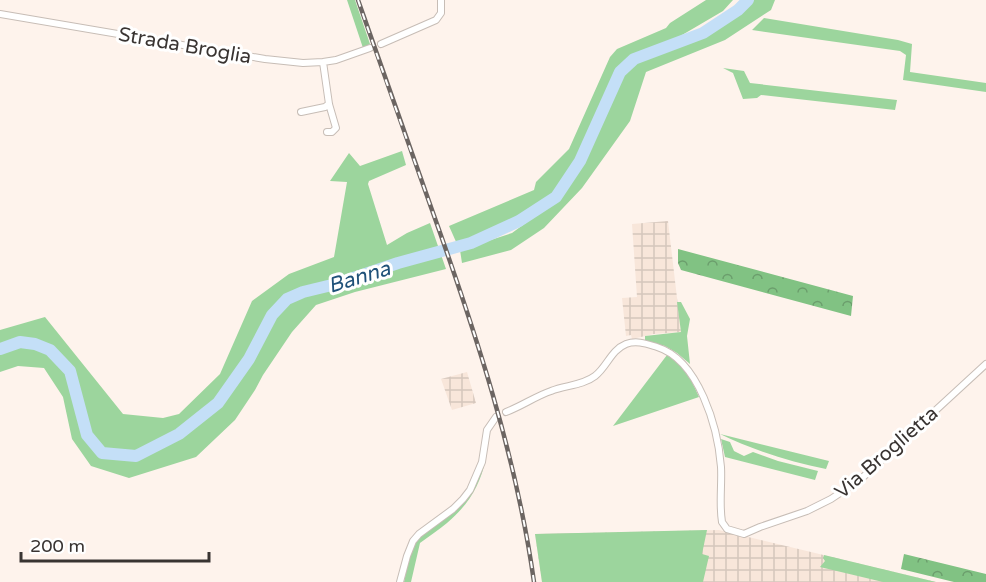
<svg xmlns="http://www.w3.org/2000/svg" width="986" height="582" font-family="'Varela Round',sans-serif">
<style>
.industrial{fill:url(#industrial-grid)}
.green{fill:#9cd59d}
.forest{fill:url(#forest-crowns)}
.lines{fill:none;stroke-linecap:round;stroke-linejoin:round}
.river{stroke:#c4dff7;stroke-width:12}
.street-casing{stroke:#c7bdb6;stroke-width:8}
.street{stroke:#fff;stroke-width:6}
.rail-casing{stroke:#6c6562;stroke-width:4.5}
.rail{stroke:#fff;stroke-width:2;stroke-dasharray:7;stroke-linecap:butt}
.labels{text-anchor:middle;stroke-width:6;stroke-linejoin:round;paint-order:stroke}
.street-label{font-size:20px;fill:#393432;stroke:#fff}
.water-label{font-size:21px;font-style:italic;fill:#1f5179;stroke:#fff}
</style>
<defs>
<pattern id="industrial-grid" width="8" height="8" patternUnits="userSpaceOnUse" patternTransform="scale(1.5)"><rect width="8" height="8" fill="#f8e6da"/><path d="M0 4h8M4 0v8" fill="none" stroke="#d5c6bc"/></pattern>
<pattern id="forest-crowns" width="20" height="18" patternUnits="userSpaceOnUse" patternTransform="scale(1.5)"><rect width="20" height="18" fill="#81c283"/><path d="M2 6a3 3 0 1 1 6 0M12 15a3 3 0 1 1 6 0" fill="none" stroke="#6b9e6c"/></pattern>
</defs>
<rect width="100%" height="100%" fill="#fef3ec"/>
<path class="industrial" d="M668,221L681,332L654,334L632,339L631,335L626,336L622,298L637,297L632,224Z
M467,372L476,403L452,410L441,379Z
M719,530L936,582H542L535,534Z"/>
<path class="green" d="M347,0H355L370,44L363,48Z
M706,0H733L723,11L677,38L631,55L618,71L578,157L556,191L519,219L457,244L449,226L534,190L536,182L569,149L610,57L617,49L666,28L670,23Z
M754,0H775L771,10L725,40L646,72L630,121L582,188L544,228L511,250L462,263L460,250L512,233L557,200L582,165L623,77L635,63L703,37L739,14Z
M764,18L898,40L912,44L910,72L986,83V92L903,80L906,55L900,51L752,30Z
M723,68L744,71L750,83L897,100L895,110L761,95L757,98L743,99L733,73Z
M402,151L406,165L369,181L368,184L387,245L407,233L430,223L446,269L355,292L316,305L292,332L263,375L255,390L235,420L196,457L129,478L91,466L72,439L63,397L44,368L18,366L0,372V330L45,317L123,414L163,418L179,414L220,374L252,301L289,274L334,257L347,182L330,181L349,153L360,166Z
M677,302H681L690,319L687,336L690,364L677,353L665,346L645,341V336L681,332Z
M667,355C686,368 690,376 699,397L613,426Z
M720,434L829,461L826,469C790,462 753,450 720,434Z
M721,439L730,442L734,451L744,456L753,452L778,461L818,471L815,480L725,457Z
M486,458C480,486 469,504 447,523C439,530 429,536 420,543L411,582H404L411,548L420,535L469,493Z
M707,530L702,554L709,556L703,582H542L535,534Z
M824,555L936,582H883L820,567L825,561L823,558Z"/>
<path class="forest" d="M678,249L853,296L851,316L681,270L678,263Z
M904,554L986,574V582H954L901,569Z"/>
<g class="lines">
<path class="river" d="M0,349L20,342L35,344L50,350L70,371L87,435L102,453L136,456L179,434L218,403L249,359L272,315L287,299L303,292L336,284L398,263L471,243L519,221L556,197L580,161L620,72L634,59L703,33L738,10L748,0"/>
<defs>
<path id="street" d="M0,14L265,59L303,63L323,62L336,60L370,48
M381,44L436,20L441,13V0
M323,62L329,104L336,128L332,132H327
M301,112L325,107L329,104
M506,412C522,406 536,396 551,391C565,385 582,386 595,376C607,367 611,350 626,344C637,340 647,344 657,347C699,360 718,428 721,467C722,485 719,504 722,522L727,529L744,534L760,527L807,511L831,499L861,479L986,364
M400,582L407,556L413,541L419,534L453,509L463,499L470,490L482,462L487,430L496,417"/>
</defs>
<use href="#street" class="street-casing"/>
<use href="#street" class="street"/>
<defs>
<path id="rail" d="M358,0C382,70 407,140 432,210C475,331 516,454 534,582"/>
</defs>
<use href="#rail" class="rail-casing"/>
<use href="#rail" class="rail"/>
</g>
<g class="labels">
<g class="street-label">
<text transform="translate(185 45) rotate(10)" y="7">Strada Broglia</text>
<text transform="translate(886 452) rotate(-41)" y="7">Via Broglietta</text>
</g>
<g class="water-label">
<text transform="translate(359 277) rotate(-17)" y="7">Banna</text>
</g>
</g>
<path d="M21 552v9h188v-9" fill="none" stroke="#393432" stroke-width="3"/>
<text x="30" y="552" font-size="18" fill="#393432" stroke="#ffffff" stroke-width="4.5" paint-order="stroke">200 m</text>
</svg>
